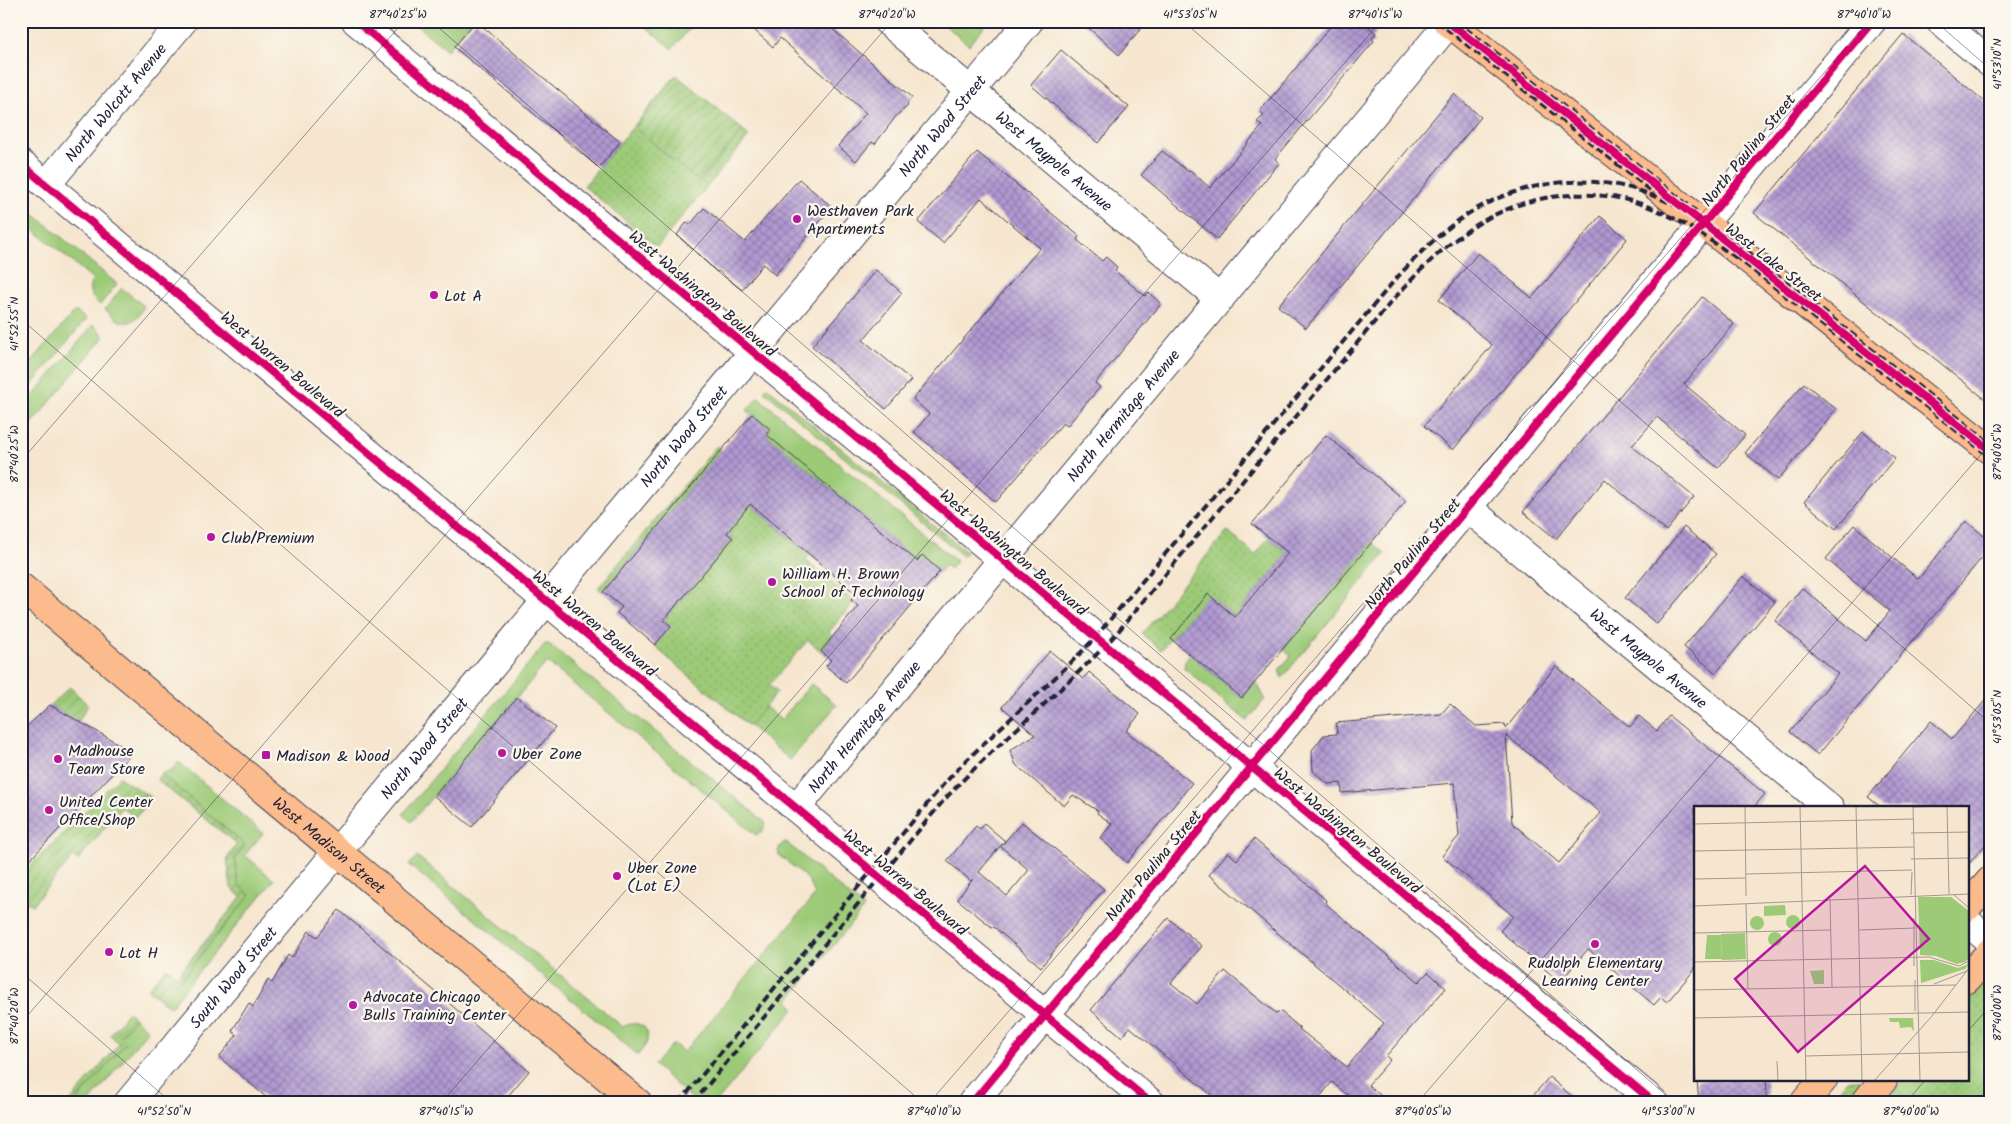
<svg xmlns="http://www.w3.org/2000/svg" width="2011" height="1124" font-family="Kalam,sans-serif">
<style>
.grass{fill:#9cca77;stroke:#5f7659}
.park{fill:url(#park-dots);stroke:#5f7659}
.garden{fill:url(#garden-furrows);stroke:#5f7659}
.building{fill:url(#building-cross-hatch);fill-rule:evenodd}
.lines{fill:none;stroke-linecap:round;stroke-linejoin:round}
.minor-casing{stroke:#423f51;stroke-width:30}
.major-casing{stroke:#423f51;stroke-width:30}
.minor{stroke:#fff;stroke-width:28}
.major{stroke:#fbbb8c;stroke-width:28}
.rail{stroke:#22223b;stroke-width:4;stroke-dasharray:8 4;stroke-linecap:butt}
.cycleway-casing{stroke:#fbf7ec;stroke-width:11}
.cycleway{stroke:#d6006c;stroke-width:8}
.ticks{fill:none;stroke:#22223b;stroke-width:1;stroke-opacity:0.45}
.poi-dot{fill:#b5179e;stroke:#fbf7ec;stroke-width:2}
.labels{text-anchor:middle;stroke-width:4.5;stroke-linejoin:round;paint-order:stroke}
.street-label{font-size:16px;fill:#22223b;stroke:#fbf7ec}
.poi-label{font-size:16px;fill:#22223b;stroke:#fbf7ec;text-anchor:start}
.inset-road{fill:none;stroke:#a19894;stroke-width:1}
.view{fill:#b5179e;fill-opacity:0.15;stroke:#b5179e;stroke-width:2.5}
.inset-edge{fill:none;stroke:#22223b;stroke-width:2.5}
.neatline{fill:none;stroke:#22223b;stroke-width:2}
.ticks-label{font-size:12px;text-anchor:middle;fill:#22223b}
</style>
<defs>
<pattern id="park-dots" width="8" height="8" patternUnits="userSpaceOnUse" patternTransform="scale(1.25)"><rect width="8" height="8" fill="#9cca77"/><path d="M2 2h.1M6 6h.1" fill="none" stroke="#86ad68" stroke-width="1.8" stroke-linecap="round"/></pattern>
<pattern id="garden-furrows" width="10" height="10" patternUnits="userSpaceOnUse" patternTransform="scale(1.25)"><rect width="10" height="10" fill="#9cca77"/><path d="M-1 1l2-2M0 10L10 0M9 11l2-2" fill="none" stroke="#86ad68"/></pattern>
<pattern id="building-cross-hatch" width="8" height="8" patternUnits="userSpaceOnUse" patternTransform="scale(1.25)"><rect width="8" height="8" fill="#b099d1"/><path d="M0 0l8 8M0 8l8-8" fill="none" stroke="#8f7cab"/></pattern>
</defs>
<rect width="100%" height="100%" fill="#fbf7ec"/>
<filter id="ink" filterUnits="userSpaceOnUse"><feTurbulence type="fractalNoise" baseFrequency=".02" numOctaves="2"/><feDisplacementMap in="SourceGraphic" scale="10" xChannelSelector="R" yChannelSelector="G"/><feConvolveMatrix kernelMatrix="1 2 1 2 8 2 1 2 1" color-interpolation-filters="sRGB"/></filter>
<filter id="wash" filterUnits="userSpaceOnUse"><feTurbulence type="fractalNoise" baseFrequency=".0096" numOctaves="4" result="noise"/><feDisplacementMap in="SourceGraphic" scale="20" xChannelSelector="R" yChannelSelector="G"/><feGaussianBlur stdDeviation="1.12" result="paint"/><feColorMatrix in="noise" values="0 0 0 0 0 0 0 0 0 0 0 0 0 0 0 0 0 1.4 0 .05"/><feComposite in="paint" operator="in"/></filter>
<g filter="url(#wash)">
<rect width="100%" height="100%" fill="#f6e6cf"/>
<path class="grass" d="M411,21H471L447,50Z
M639,21H696L672,49Z
M940,21H988L969,45Z
M21,203L117,284L100,305C91,297 86,291 93,279L21,219Z
M122,288L144,306C141,315 132,325 122,322C116,320 110,313 105,309Z
M74,312H77L86,319L21,398V374Z
M93,325L101,332L104,337L21,437V410Z
M767,387L966,552L963,556L764,391Z
M758,397L956,561L950,569L945,565L940,571L922,556L917,561L766,434L770,429L747,410Z
M1372,542L1385,554L1282,678L1279,670L1291,656L1283,649Z
M545,644H549L766,823L762,832L756,835L547,662L411,822L403,814Z
M1190,655L1242,698L1256,681L1265,699L1247,721L1184,668L1185,661Z
M710,661L781,720L811,684L837,705L790,760L695,680Z
M179,762L263,833L245,855L274,880L170,1007L155,995L169,977L177,984L250,895L238,885L235,858L245,845L161,774L171,770Z
M783,843H787L864,908L788,1001L795,1008L716,1103H697L654,1065L672,1045H675L684,1052L815,895L808,879L779,855L778,850Z
M417,856L623,1027C634,1020 651,1024 647,1041C646,1046 641,1050 638,1055L409,865Z
M135,1018L148,1030L89,1103H75L126,1042L120,1036Z
M1847,1080H1861L1843,1103H1829Z"/>
<path class="park" d="M676,75L749,136L657,247L584,186Z
M750,505L809,555L805,560L854,602L829,632L833,636L821,651L808,640L769,685L777,692L749,726L654,646L671,626L664,620L733,538L726,532Z
M1227,531L1255,555L1269,538L1288,553L1235,617L1208,595L1161,650L1142,634Z
M1990,977V1103H1885L1904,1080H1967V1004Z"/>
<path class="garden" d="M676,75L743,130L699,182L635,128Z
M717,446L721,450L603,592L598,588Z
M70,687L88,705L78,722L50,705Z
M161,774L245,845L235,858L238,884L250,895L177,984L169,978L155,995L148,989L166,967L177,976L241,897L231,888L227,858L237,844L163,785L157,779Z
M119,777L152,798L137,816L133,817L122,807L78,860L73,857L32,905L21,899V875Z
M128,1012L135,1018L120,1036L126,1042L75,1103H69L119,1044L110,1035Z"/>
<g id="blocks">
<path class="building" d="M476,21L620,142L599,168L454,47Z
M744,21H823L912,97L907,104L908,106L897,115L875,144L872,142L856,161L838,146L866,113L780,38L773,47Z
M1081,21H1147L1119,55Z
M1335,21H1362L1376,33L1372,39L1374,41L1275,159L1279,163L1217,239L1141,175L1162,151L1189,172L1190,170L1210,188L1262,126L1257,122L1264,115L1260,111Z
M1903,34L1990,106V403L1754,213Z
M1061,50L1129,107L1098,143L1031,85Z
M1454,94L1481,117L1306,328L1278,306Z
M977,152L1079,236L1077,240L1102,261L1106,257L1117,267L1115,271L1145,296L1148,292L1161,304L1095,383L1100,387L1067,426L1063,423L996,502L914,432L929,414L913,399L1040,248L981,198L943,243L918,222Z
M799,179L832,207L775,275L763,264L742,290L718,271L717,272L677,235L687,222L690,225L704,208L745,242Z
M1600,216L1627,239L1453,450L1424,426L1492,345L1439,300L1478,253L1532,298Z
M876,270L902,293L863,340L911,380L886,409L812,346Z
M1702,297L1734,324L1684,384L1745,435L1718,468L1657,417L1632,446L1694,497L1666,531L1605,479L1556,539L1523,512Z
M1804,383L1836,409L1778,480L1745,453Z
M752,414L770,429L766,434L917,561L922,555L940,571L846,683L826,666L831,660L821,651L858,606L851,600L856,594L750,504L727,533L733,538L664,620L671,626L655,645L617,613L622,607L603,592Z
M1863,432L1895,458L1836,529L1804,502Z
M1326,435L1406,501L1242,698L1171,639L1208,594L1235,617L1288,553L1252,524Z
M1966,521L1990,541V548L1818,755L1790,732L1838,674L1775,621L1802,588L1866,641L1890,611L1826,559L1854,525L1918,579Z
M1684,527L1716,554L1657,624L1625,598Z
M1743,576L1775,602L1716,673L1684,647Z
M1050,651L1083,679L1089,672L1140,714L1126,731L1192,783L1127,863L1100,838L1112,824L1097,813L1098,811L1073,795L1064,806L1016,765L1010,750L1035,735L1002,707Z
M1556,666L1630,727L1639,716L1657,731L1669,716L1765,794L1753,808H1695V969L1667,1002L1661,997L1654,1005L1588,949L1560,982L1500,931L1513,916L1442,856L1459,836L1454,783L1342,793L1341,783L1328,784L1313,771L1312,750L1324,735L1337,734L1336,723L1441,714L1450,704L1476,726L1505,724L1506,728ZM1506,735L1601,813L1559,863L1512,823Z
M1990,695V839L1967,866V808H1882L1868,797L1931,721L1952,739Z
M517,697L555,728L472,827L434,796Z
M50,705L133,752L21,869V732Z
M1022,822L1104,889L1041,967L994,927L993,928L957,899L973,879L971,881L947,861L976,826L980,829L984,823L1005,841L1001,846ZM1000,846L1029,870L1007,896L979,872Z
M1254,839L1326,900L1325,903L1419,982L1428,972L1446,988L1386,1056L1390,1060L1368,1085L1390,1103H1357L1332,1082L1315,1103H1221L1130,1027L1122,1037L1091,1010L1168,918L1202,946L1171,983L1197,1004L1225,971L1277,1014L1280,1011L1300,1028L1299,1029L1347,1067L1384,1023L1209,875L1228,852L1237,860Z
M339,910L529,1071L502,1103H273L219,1057L237,1035L232,1031L249,1003L253,1007L268,980L272,983L288,955L292,958L309,931L317,937Z
M1549,1077L1580,1103H1527Z
M1697,1080H1766L1767,1094L1760,1103H1699Z"/>
</g>
</g>
<g filter="url(#ink)">
<use href="#blocks" fill-opacity="0" stroke="#423f51" stroke-width="1"/>
<g class="lines">
<defs>
<g id="minor">
<path d="M356,21L1655,1103"/>
<path id="s1" d="M887,21L1220,299"/>
<path d="M1940,21L1990,63"/>
<path d="M21,164L1151,1103"/>
<path id="s2" d="M46,185L183,21"/>
<path id="s3" d="M1468,508L1830,808"/>
<path id="s4" d="M796,808L1449,23"/>
<path d="M1967,922L1990,941"/>
<path id="s5" d="M128,1103L1029,21"/>
<path d="M972,1103L1872,21"/>
</g>
<g id="major">
<path d="M1447,21L1990,450"/>
<path id="s6" d="M21,587L638,1103"/>
<path d="M1967,907L1990,881"/>
<path d="M1967,979L1990,952"/>
<path d="M1804,1103L1823,1080"/>
<path d="M1865,1103L1883,1080"/>
</g>
</defs>
<use href="#minor" class="minor-casing"/>
<use href="#major" class="major-casing"/>
<use href="#minor" class="minor"/>
<use href="#major" class="major"/>
<path class="rail" d="M1437,21L1654,193
M1456,21L1697,212
M1737,243L1990,443
M1735,256L1990,457
M679,1103L942,786C989,734 1045,691 1093,640L1394,281C1413,260 1432,240 1455,223C1506,184 1581,170 1643,192C1679,204 1711,226 1742,247
M693,1103L944,800C998,741 1062,693 1116,634L1391,302C1441,246 1492,199 1571,195C1594,194 1618,196 1641,204C1677,216 1708,239 1740,260"/>
<defs>
<path id="cycleway" d="M356,21L1655,1103
M1447,21L1990,450
M21,164L1151,1103
M972,1103L1872,21"/>
</defs>
<use href="#cycleway" class="cycleway-casing"/>
<use href="#cycleway" class="cycleway"/>
</g>
</g>
<path class="ticks" d="M431,21L1675,1103M1183,21L1990,723M1935,21L1990,69M21,319L923,1103M21,461L404,21M21,972L172,1103M21,1023L892,21M1967,1032L1990,1006M441,1103L1381,21M929,1103L1869,21M1417,1103L1990,444M1906,1103L1925,1080"/>
<g class="poi-dot">
<circle cx="797" cy="219" r="5"/>
<circle cx="434" cy="295" r="5"/>
<circle cx="211" cy="537" r="5"/>
<circle cx="772" cy="582" r="5"/>
<circle cx="502" cy="753" r="5"/>
<rect x="261" y="750" width="10" height="10" rx="2.5"/>
<circle cx="58" cy="759" r="5"/>
<circle cx="49" cy="810" r="5"/>
<circle cx="617" cy="876" r="5"/>
<circle cx="1595" cy="944" r="5"/>
<circle cx="109" cy="952" r="5"/>
<circle cx="353" cy="1005" r="5"/>
</g>
<g class="labels">
<g class="street-label">
<text dy="6" stroke="none"><textPath href="#s2" startOffset="108">North Wolcott Avenue</textPath></text>
<text dy="6" stroke="none"><textPath href="#s5" startOffset="1272">North Wood Street</textPath></text>
<text transform="translate(1748 150) rotate(-51)" y="6">North Paulina Street</text>
<text dy="6" stroke="none"><textPath href="#s1" startOffset="218">West Maypole Avenue</textPath></text>
<text transform="translate(1774 262) rotate(38)" y="6">West Lake Street</text>
<text transform="translate(703 293) rotate(40)" y="6">West Washington Boulevard</text>
<text transform="translate(283 364) rotate(40)" y="6">West Warren Boulevard</text>
<text dy="6" stroke="none"><textPath href="#s4" startOffset="511">North Hermitage Avenue</textPath></text>
<text dy="6" stroke="none"><textPath href="#s5" startOffset="868">North Wood Street</textPath></text>
<text transform="translate(1014 552) rotate(40)" y="6">West Washington Boulevard</text>
<text transform="translate(1412 553) rotate(-50)" y="6">North Paulina Street</text>
<text transform="translate(595 623) rotate(40)" y="6">West Warren Boulevard</text>
<text dy="6" stroke="none"><textPath href="#s3" startOffset="235">West Maypole Avenue</textPath></text>
<text dy="6" stroke="none"><textPath href="#s4" startOffset="106">North Hermitage Avenue</textPath></text>
<text dy="6" stroke="none"><textPath href="#s5" startOffset="462">North Wood Street</textPath></text>
<text transform="translate(1348 830) rotate(40)" y="6">West Washington Boulevard</text>
<text dy="6" stroke="none"><textPath href="#s6" startOffset="402">West Madison Street</textPath></text>
<text transform="translate(1153 865) rotate(-50)" y="6">North Paulina Street</text>
<text transform="translate(906 882) rotate(40)" y="6">West Warren Boulevard</text>
<text dy="6" stroke="none"><textPath href="#s5" startOffset="164">South Wood Street</textPath></text>
</g>
<g class="poi-label">
<text x="807" y="216">Westhaven Park<tspan x="807" dy="18">Apartments</tspan></text>
<text x="444" y="301">Lot A</text>
<text x="221" y="543">Club/Premium</text>
<text x="782" y="579">William H. Brown<tspan x="782" dy="18">School of Technology</tspan></text>
<text x="68" y="756">Madhouse<tspan x="68" dy="18">Team Store</tspan></text>
<text x="512" y="759">Uber Zone</text>
<text x="276" y="761">Madison &amp; Wood</text>
<text x="59" y="807">United Center<tspan x="59" dy="18">Office/Shop</tspan></text>
<text x="627" y="873">Uber Zone<tspan x="627" dy="18">(Lot E)</tspan></text>
<text x="119" y="958">Lot H</text>
<text x="1595" y="968" text-anchor="middle">Rudolph Elementary<tspan x="1595" dy="18">Learning Center</tspan></text>
<text x="363" y="1002">Advocate Chicago<tspan x="363" dy="18">Bulls Training Center</tspan></text>
</g>
</g>
<g transform="translate(1694 806)">
<rect width="275" height="275" fill="#f6e6cf"/>
<path d="M91,99L92,109L70,110V100ZM92 116a7 7 0 1 1 14 0a7 7 0 1 1-14 0ZM56 117a7 7 0 1 1 14 0a7 7 0 1 1-14 0ZM74 133a7 7 0 1 1 14 0a7 7 0 1 1-14 0ZM13,129H27L28,153H11ZM195,212H219L220,226L217,221L206,222L205,216H196Z" fill="#9cca77"/>
<path d="M224,91H257L275,105V152L271,156L263,158L242,150L226,149ZM51,127L52,153L28,154L27,128ZM226,154H240L264,162L275,158L271,163L227,177ZM130,164V178H120L116,165Z" fill="#9cca77"/>
<path class="inset-road" d="M51,0L52,90M106,0L112,275M162,0L168,275M219,0L226,275M253,0L255,88M218,1L256,0M0,18L219,13M217,27L275,26M0,45L220,41M217,53L275,52M52,68L218,64M0,73L52,72M259,88L275,102M217,89L218,66M136,93L138,181M52,98L54,183M0,100L275,88M220,112V160M165,124L221,122M0,127L137,124M0,156L235,151L265,160L275,155M221,174V205M240,178L273,165M0,184L262,179M0,212L275,206M0,241L1,275M111,250L275,246M83,255L84,275M180,275L238,210L275,162"/>
<path class="view" d="M171,60L235,133L104,246L41,173Z"/>
<rect width="275" height="275" class="inset-edge"/>
</g>
<rect width="2011" height="1124" fill="none" stroke="#fbf7ec" stroke-width="55"/>
<rect x="28" y="28" width="1956" height="1068" class="neatline"/>
<g class="ticks-label">
<text x="398" y="18">87°40'25"W</text>
<text x="887" y="18">87°40'20"W</text>
<text x="1190" y="18">41°53'05"N</text>
<text x="1375" y="18">87°40'15"W</text>
<text x="1864" y="18">87°40'10"W</text>
<text transform="translate(1997 64) rotate(-90)" y="4">41°53'10"N</text>
<text transform="translate(14 324) rotate(-90)" y="4">41°52'55"N</text>
<text transform="translate(1997 452) rotate(-90)" y="4">87°40'05"W</text>
<text transform="translate(14 454) rotate(-90)" y="4">87°40'25"W</text>
<text transform="translate(1997 717) rotate(-90)" y="4">41°53'05"N</text>
<text transform="translate(1997 1013) rotate(-90)" y="4">87°40'00"W</text>
<text transform="translate(14 1016) rotate(-90)" y="4">87°40'20"W</text>
<text x="164" y="1115">41°52'50"N</text>
<text x="446" y="1115">87°40'15"W</text>
<text x="934" y="1115">87°40'10"W</text>
<text x="1423" y="1115">87°40'05"W</text>
<text x="1668" y="1115">41°53'00"N</text>
<text x="1911" y="1115">87°40'00"W</text>
</g>
</svg>
